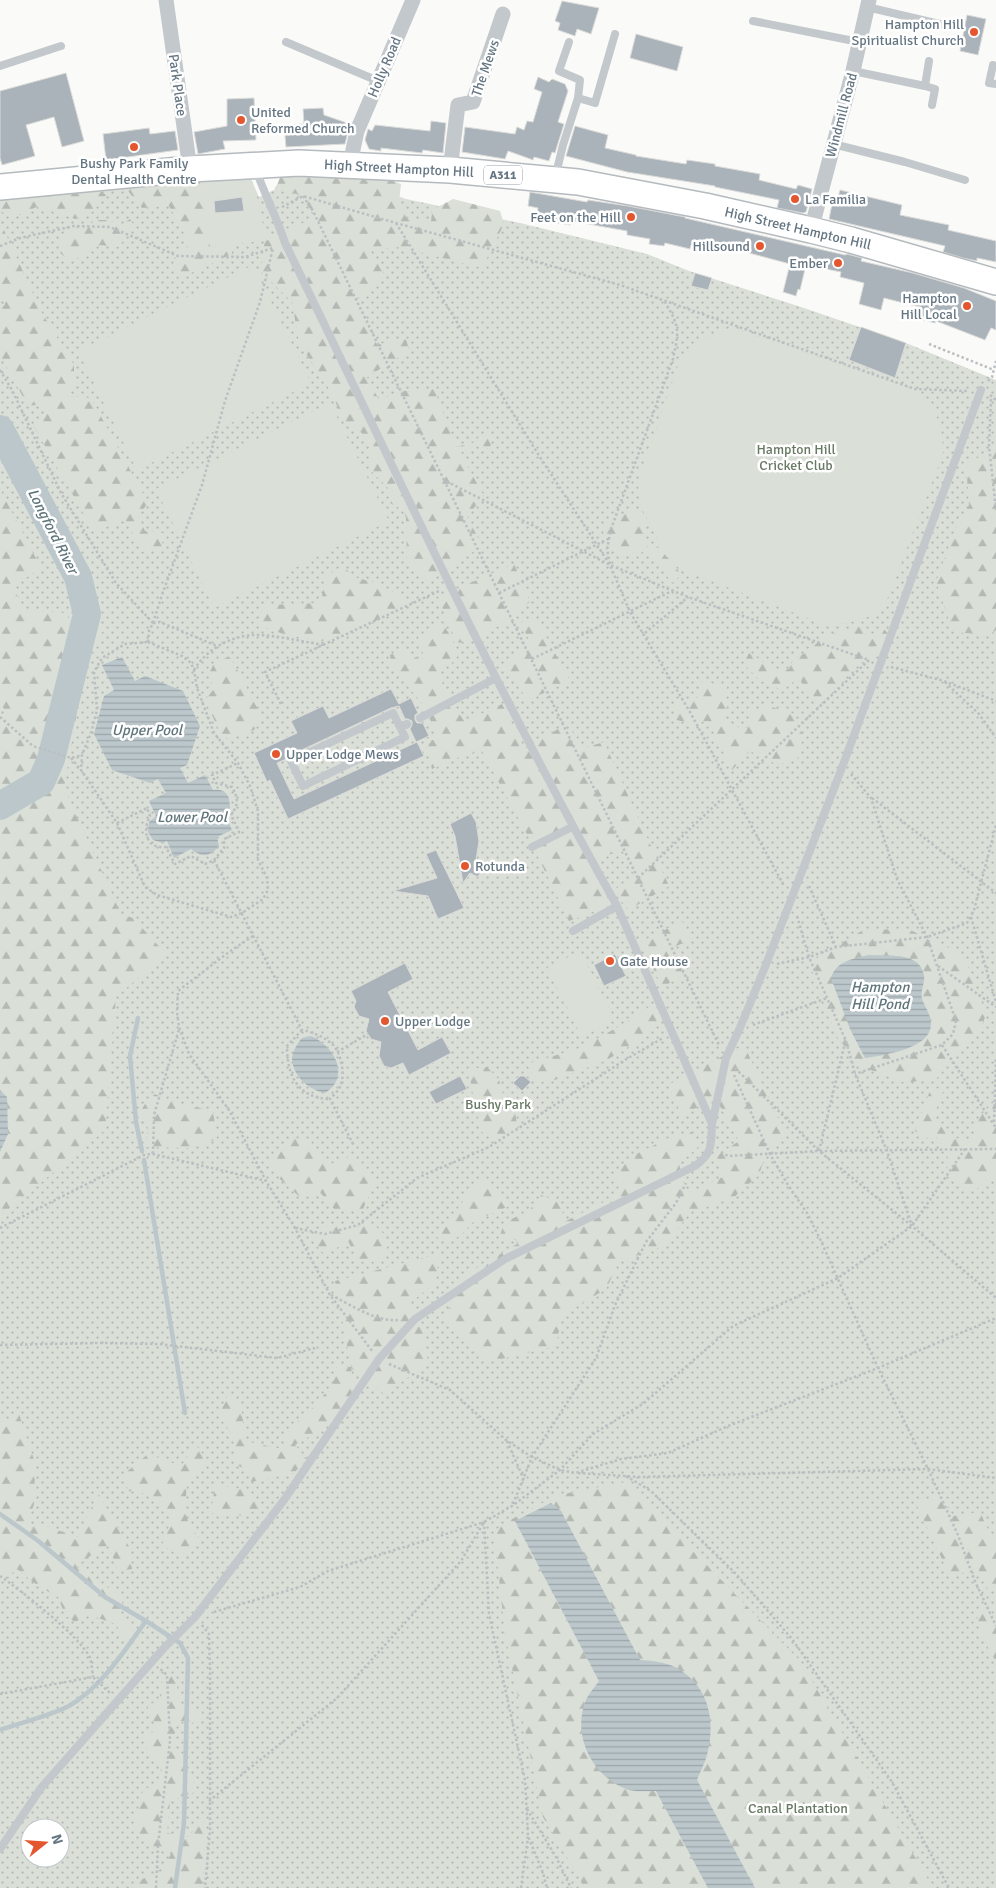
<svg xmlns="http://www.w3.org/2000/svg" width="996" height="1888" font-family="Signika,sans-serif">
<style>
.grass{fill:url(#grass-dots);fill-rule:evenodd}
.forest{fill:url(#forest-firs)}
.garden{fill:#dadfd7}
.water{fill:url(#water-rules)}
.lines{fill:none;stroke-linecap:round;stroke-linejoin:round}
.stream{stroke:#bbc7cb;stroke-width:4.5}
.river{stroke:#bbc7cb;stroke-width:28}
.building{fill:#aab3b9;stroke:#dcdcda}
.primary-casing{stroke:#b5babe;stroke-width:28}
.path{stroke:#bbbfc2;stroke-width:2.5;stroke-dasharray:2.5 2.5;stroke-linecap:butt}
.lane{stroke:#c3c8cc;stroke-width:8}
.street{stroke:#c3c8cc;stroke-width:15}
.primary{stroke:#fff;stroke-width:25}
.poi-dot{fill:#e4572e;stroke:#fff;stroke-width:2}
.labels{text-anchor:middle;stroke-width:5;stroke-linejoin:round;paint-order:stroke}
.shield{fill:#fff;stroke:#939fa8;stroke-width:1}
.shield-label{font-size:12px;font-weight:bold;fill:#657683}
.poi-label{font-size:14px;fill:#657683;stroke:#fff;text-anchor:start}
.street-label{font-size:14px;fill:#657683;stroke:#fff}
.park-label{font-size:14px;fill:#687a64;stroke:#fff}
.water-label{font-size:15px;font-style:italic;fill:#60757c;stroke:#fff}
</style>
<defs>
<pattern id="grass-dots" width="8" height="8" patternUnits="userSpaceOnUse" patternTransform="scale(1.25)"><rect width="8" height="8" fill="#dadfd7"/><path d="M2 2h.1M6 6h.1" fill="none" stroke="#b4b9b4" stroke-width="1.8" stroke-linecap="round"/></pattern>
<pattern id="forest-firs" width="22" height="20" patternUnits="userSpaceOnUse" patternTransform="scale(1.25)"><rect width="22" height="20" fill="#dadfd7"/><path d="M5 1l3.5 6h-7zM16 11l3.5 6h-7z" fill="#b4b9b4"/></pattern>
<pattern id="water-rules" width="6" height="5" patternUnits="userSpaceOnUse" patternTransform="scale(1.25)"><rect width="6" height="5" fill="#bbc7cb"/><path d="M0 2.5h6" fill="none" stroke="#9ca6aa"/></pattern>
</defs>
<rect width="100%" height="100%" fill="#fafaf8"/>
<path class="grass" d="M251,179L259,197L274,190L279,181L362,183L406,199L520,223L647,254L689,271L801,307L906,343L996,380V1888H0V196L31,192ZM30,1828H60V1858H30Z"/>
<path class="forest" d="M282,170L371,173L401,184L399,202L406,217L431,222L432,210L453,199L500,211L504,224L482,268L400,247L370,250L386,277L356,299L377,345L406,337L409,351L367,377L379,400L404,391L434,389L456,447L476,442L480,434L492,436L490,449L476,446L460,453L484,496L467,516L482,546L429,581L407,562L406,518L403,510L390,503L388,488L370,470L371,450L364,434L346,424L328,387L299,343L292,302L261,272L265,237L308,221H318L309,207L297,194L276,190Z
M205,172L232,244V253L215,263L204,264L201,270L176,277L173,265L176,251L191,246L169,206L142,208L128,191L135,179Z
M90,184L106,195L92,212L75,219L56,212L36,207L21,215L0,212V194Z
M130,219L135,227L118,247L100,245L71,262L59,252V239L79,227H90L94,220H108L121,225Z
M0,227L4,230L42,313L74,365V389L65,396L91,398L148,503L138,516L145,531L163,533L162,550L142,552L125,519L94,532L33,425L47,414L43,404L28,406L0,355V308L5,305L0,295Z
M996,448V630L990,635L953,632L936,582L954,532L969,505L966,464Z
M0,489L41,568L13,586L24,610L66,613L72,627L106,625L88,659L81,688L64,788L121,914L133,918L166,954L116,997L105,1130L0,1216V722L5,710L0,703Z
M631,511L643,512L646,547L664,548L681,575L672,583L654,558L640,551L622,558L603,534L609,520Z
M514,564L530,602L514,613L504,623L482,635L459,643L452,632L438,597Z
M342,566L357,578L377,583L407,600L402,609L355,630L322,641L286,635L256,624L265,605L321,603L325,577Z
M535,616L570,681L528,700L502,665L531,643L520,623Z
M442,623L452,638L457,660L438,670L455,708L465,722L502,704L525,749L558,729H570L584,748L604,742L669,886L629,910L613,891L634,875L622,850L588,862L609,901L603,908L569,921L529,838L482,751L459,757L432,769L425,742L436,739L434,728L422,703L392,668L390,655L404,648L419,660L424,658L418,636Z
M858,626L872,634L883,628L892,638L890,645L852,669L839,686L817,707L799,678L782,690L759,680L744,664L749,653L776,670L789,669L794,658L810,651L821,638Z
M230,657C242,677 251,698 263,718L254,730L228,739L219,730L205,700L214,689L209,674L215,661Z
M702,681L727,687L726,720L746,732L750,711L769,706L794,714L803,736L798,758L778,765L750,751L732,770L708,721L692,724L673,719L676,702L697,698Z
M682,921L693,939L676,946L683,976L662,987L641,942Z
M908,929L951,949L965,959L986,1014L981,1029L962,1048L937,1078L905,1083L861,1066L837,1037L809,963L863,930Z
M653,1004L661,1019L649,1034L607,1060L552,1081L536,1082L527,1064L580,1048L627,1022Z
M744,1045L786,1135L766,1153L759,1175L733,1198L690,1212L666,1245L619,1262L606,1289L562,1315L556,1346L485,1363L444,1322L461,1277L517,1244L516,1240H499L504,1222L528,1212L541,1195L561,1203L564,1222L620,1194L616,1176L630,1157L669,1138L691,1132L699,1146L679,1164L686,1194L723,1177L715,1157L739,1141L715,1097L682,1116L668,1085Z
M487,1067L499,1080L502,1092L515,1112L518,1131L506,1143L483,1134L476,1110L468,1069Z
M931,1088L944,1089L937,1106L936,1120L950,1137L971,1141L980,1116L996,1100V1167C992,1182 981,1188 967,1192L947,1175L948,1150L936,1137L929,1139L915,1131Z
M152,1093L176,1103L213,1111L217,1139L191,1148L146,1147L148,1128L140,1112Z
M292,1138L310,1140L326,1166L353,1155L366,1167L375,1182L363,1209L335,1210L319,1191L302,1199L280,1179L269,1163Z
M485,1176L509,1206L473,1222L463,1233L448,1244L437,1237L464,1200Z
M339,1224L357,1227L374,1225L385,1235L388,1254L370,1263L358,1261L348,1241L325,1255L313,1241L325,1227Z
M439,1254L436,1282L409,1304L424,1330L428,1364L384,1394L351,1368L354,1382L347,1414L295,1445L307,1459L294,1473L251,1482L248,1470L234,1464C235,1438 234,1436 218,1415L229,1393L242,1412L245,1441L282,1449L289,1428L307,1414L331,1387L337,1366L351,1367L335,1281Z
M19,1414L35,1463L34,1504L27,1524L45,1526L78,1537L98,1493L130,1548L132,1569L118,1571L109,1546L97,1551L76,1566L123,1598L120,1617L140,1639L124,1640L116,1624L89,1615L75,1622L65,1615L58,1597L38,1586L17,1569L0,1583L1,1422Z
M196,1445L208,1462L187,1485L185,1506L188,1522L200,1540L180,1556L162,1545L172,1518L151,1494L128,1491L124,1474L148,1454L181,1466Z
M626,1482L801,1662L933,1888H755L697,1780L707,1755L657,1662L640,1660L561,1511L551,1503L515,1522L599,1681L586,1700L581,1722L629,1790L656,1791L708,1888H585L543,1817L505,1634L494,1531L510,1520L558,1495Z
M215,1485L249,1490L261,1506L246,1516L211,1513Z
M939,1494L953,1516L980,1512L996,1547V1589L989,1591L978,1569L950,1576L916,1504Z
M989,1608L996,1619V1662L982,1636L976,1612Z
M175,1673L180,1707L202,1711L200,1723L176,1722L174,1744L198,1791L170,1801L167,1833L188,1837L203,1820L207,1836L202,1888H133L135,1883L163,1868L171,1854L148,1845L134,1826L143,1790L160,1782L161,1765L150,1760L144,1738L157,1729L147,1708L160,1697L163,1677Z"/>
<path class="garden" d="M247,174C258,189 257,201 261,218C263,225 267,233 270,240L210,247L199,178Z
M253,265L311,383L137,470L78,351Z
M731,329L744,332L910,388C936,405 943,423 943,454L889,595C887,599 884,606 881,609C867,621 845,623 828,626L680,569L665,555L640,504L638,487L641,472L681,357C696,339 708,335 731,329Z
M330,403L389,521L214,608L156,489Z
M580,951L615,1020L582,1037L547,968Z"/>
<path class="water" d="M122,657L135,681L145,676L183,691L200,726L187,765L180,768L188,783L205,775L213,790C226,788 230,796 230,808L224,813L232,830L217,837L219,846C210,857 202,858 191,849L174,858L167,841L163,843L153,840L148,832L149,822L156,816L149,801L166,793L158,779L150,783L112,770L94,734L104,696L114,690L102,665Z
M41,754L51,759L57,766L51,784L0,814V798L35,780Z
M868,955C886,956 921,951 924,976C925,984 920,990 922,999C925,1007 931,1015 931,1024C931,1049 884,1055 865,1058L850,1029L831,978C836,961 853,959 868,955Z
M311,1036C333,1045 352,1076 325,1093C310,1090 294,1078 292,1060C292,1052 297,1044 302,1038Z
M0,1090L7,1097L8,1134L0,1152Z
M551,1503L561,1511L640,1660C652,1661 664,1662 675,1667C709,1685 716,1720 707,1755C705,1763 700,1772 697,1780L755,1888H708L656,1791C648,1791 637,1792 629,1790C593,1778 571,1736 586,1700C589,1693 595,1687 599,1681L515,1521Z"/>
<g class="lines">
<path class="stream" d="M138,1018L130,1056L136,1122L142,1151
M144,1160L185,1413
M0,1514L37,1540L105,1597L146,1621
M0,1730C20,1723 52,1715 69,1706C102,1687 124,1651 146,1621L180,1643L188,1658L184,1823L175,1888"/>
<path class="river" d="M0,429L78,577L87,614L51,759L41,782L0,806"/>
</g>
<path class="building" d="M562,1L599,8L591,34L577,29L575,36L558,30L560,23L555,21Z
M967,15L986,19L978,55L960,51Z
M636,34L683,47L677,71L630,58Z
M66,73L84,141L62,147L54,117L26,125L35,156L2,165L0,158V91Z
M538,77L549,82L552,79L565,84L568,91L558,122L564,124L555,153L552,152L549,161L534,157L533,160L508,151L505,159L462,152L465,127L515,134L517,127L524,130L527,121L533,122L542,92L534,89Z
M254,98L256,140L223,141L225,149L198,154L194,132L227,126V99Z
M323,108L324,115L350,124L345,144L286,147L284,125L304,124L303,109Z
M431,121L446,123L443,153L423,150L422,153L381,148V151L369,149L365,140L368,129L372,131L375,125L430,131Z
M575,126L608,135L605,148L636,155V156L686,164L687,160L715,164V166L760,174L759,180L796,189L798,185L812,189L806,212L803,213L777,208L779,200L715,187V186L627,172L566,156Z
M149,128L150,134L175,131L178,150L106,160L103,134Z
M840,190L902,205L900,215L949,225L948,230L996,241V262L977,258V261L963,258L943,252L945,246L829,219L833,199L837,200Z
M530,192L587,202L588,200L628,206L685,217V218L845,255L847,254L862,258L861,261L913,273L964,288L996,301V330L991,328L985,340L936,321L935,323L916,318L919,307L884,298L881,310L859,304L864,283L840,277L841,272L806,265L800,290L798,289L796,296L783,292L790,264L712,243L711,249L691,245L690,249L665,243L664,246L649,244L650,239L627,235V231L571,221L570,225L536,219L538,208L528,206Z
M242,197L244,211L215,213L214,201Z
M695,273L712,278L708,290L691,286Z
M861,327L906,343L895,378L849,360Z
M391,689L399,704L411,698L418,713L415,715V720L417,723H423L429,736L416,742L410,729L412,725V721L408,719H405L399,706L391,708L289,756L286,759L277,763L294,799L417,742L424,756L288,819L270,780L267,782L254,753L297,733L291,721L323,706L329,718Z
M471,813L476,822L479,841L476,860L484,864L478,877L470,873L463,883L455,836L450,824Z
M436,850L464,908L438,919L428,896L393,891L437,878L426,854Z
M615,954L626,976L604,986L594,965Z
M405,963L413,979L388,992L418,1050L442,1037L451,1053L409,1075L403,1063L391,1068L384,1066L379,1056L381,1042L371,1039L368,1034L366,1031L369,1019L359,1016L354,1007L356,1001L351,991Z
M460,1076L467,1089L436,1104L429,1092Z
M520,1076H524L531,1082L522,1091L513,1083Z"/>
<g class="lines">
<defs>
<path id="primary" d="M0,187L190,169L299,163L450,170L578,182L705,206L811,230L851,240L996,282"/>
</defs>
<use href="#primary" class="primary-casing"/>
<path class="path" d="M303,196L313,211L444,480L610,565L688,597L869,660
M282,207L303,196L396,223L620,285L915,389L968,391
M396,223L538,454L610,565L630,612L690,712L784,886
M0,246L20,238L74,226L110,227L178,256L245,257L273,248
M929,344L994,370
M0,370L12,390L61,493L116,583L153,623
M988,381L992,377L996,361
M990,395L996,400
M991,399L989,446L996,510
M444,480L719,1045
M610,564L607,549L611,529L673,359C679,331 680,327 665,302
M499,593L610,538
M153,623L162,595L202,485L225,401L260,302L273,248
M645,633L688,597
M148,642L182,656L191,663L194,670L197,688L214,733L238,763L250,786L258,811V860L267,878L268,890L263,899L242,913L231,917L157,895L145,887L117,823L81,770L82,755L91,733L97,710L94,672L102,658L125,644Z
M148,642L149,631L153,623L160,622L217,646
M532,659L674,590
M891,667L944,681L996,701
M194,670C207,648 234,634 259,635C281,636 303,642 325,645
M945,682L979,714L996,738
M281,704L265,672L441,590
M0,717L33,746L71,758L82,755
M71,758L81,770
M851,774L871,798L897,879L927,937L956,1021L953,1034L942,1045L855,1074
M872,798L996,893
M117,823L147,808L150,816C142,831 146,849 166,847L175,864L191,856L205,864L214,860L224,848V839L239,832L231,815C239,804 238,798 232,787L216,783L212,775L238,763
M214,860L302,1030C312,1032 322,1036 331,1043C341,1051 346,1075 340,1087C338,1091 333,1096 330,1099L354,1146
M638,878L869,660
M809,886L836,947
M797,916L809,957L846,1041L855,1074L887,1151L912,1226
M971,917L996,1002
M253,936L229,952L178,991L177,1012L179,1027L189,1054L229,1110L266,1181L295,1228L330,1295L372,1351
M777,964L809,957L836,947L927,937L967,923L974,910L996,825
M938,966L996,1007
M753,1025L827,998
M302,1030L287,1046C287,1076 298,1098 330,1099
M942,1045L996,1128
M337,1052L368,1034
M735,1068L819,1151L912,1226L996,1298
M734,1075L770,1154L788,1185L807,1213L820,1239L878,1368L928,1469L958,1535L974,1579L996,1626
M994,1122L996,1059
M819,1151L845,1043
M721,1152L728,1156L819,1151L996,1149
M153,1154L154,1115L179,1029
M0,1228L144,1155L153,1154L266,1181
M295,1228L325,1234L358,1225L417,1178L489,1147L625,1060L663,1038
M331,1295C351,1305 376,1322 398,1320
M0,1345L101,1343L159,1344L277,1358L315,1348
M389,1364L450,1390L506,1440L532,1457L560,1470L575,1473L621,1459L668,1453L728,1426L878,1368L996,1318
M507,1441L524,1480
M578,1473L639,1477L928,1469L996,1478
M626,1476L651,1491L736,1574L792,1639L892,1782L949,1888
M513,1504L532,1457L596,1358L615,1305L646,1242L676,1203L686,1183
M0,1576C20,1590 81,1637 90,1658C92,1664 92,1671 93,1677
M214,1612L300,1587L328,1571L484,1522L489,1614L525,1780L528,1836L543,1873L547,1888
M202,1625L209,1634L210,1669V1830L205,1888
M0,1694L93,1677L110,1693
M209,1801L337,1698L461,1561L484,1522L512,1506L560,1470L593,1434L644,1403L733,1326L838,1278L912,1226L965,1149
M527,1809L556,1857L571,1888
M156,1888L158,1845L170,1741L167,1675L159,1668
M521,1888L528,1837"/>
<path class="lane" d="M867,7L952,27
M753,21L859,42
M286,42L378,81
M569,42L559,71L580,80L578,98
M929,61L925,86L935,89L932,105
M993,65L989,83L996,84
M0,66L61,46
M853,71L925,86
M833,144L905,162L965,180
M256,170C265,195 277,218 285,243C393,465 496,691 617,906L573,931
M555,178L563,145L578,98L595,103L615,34
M420,718L496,678
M400,727L393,713L291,761L303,786L405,737L400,727L407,724
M532,847L572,827
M712,1124L726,1058L739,1030L765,967L843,765L981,390
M0,1849L41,1788L163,1649L195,1617L284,1500L379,1359L415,1319L505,1259L695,1166C713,1153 711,1145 712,1124L617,906"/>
<path class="street" d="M166,0L190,169
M350,164L357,131L413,0
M450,170L458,105L473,102L503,14
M811,230L853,71L869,0"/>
<use href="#primary" class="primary"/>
</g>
<g class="poi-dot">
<circle cx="974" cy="32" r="5"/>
<circle cx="241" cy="120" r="5"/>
<circle cx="134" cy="147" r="5"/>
<circle cx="795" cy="199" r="5"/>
<circle cx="631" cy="217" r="5"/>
<circle cx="760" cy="246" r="5"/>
<circle cx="838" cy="263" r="5"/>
<circle cx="967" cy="306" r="5"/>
<circle cx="276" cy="754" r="5"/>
<circle cx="465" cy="866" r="5"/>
<circle cx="610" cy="961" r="5"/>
<circle cx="385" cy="1021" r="5"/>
</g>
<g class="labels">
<rect class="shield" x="484" y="165.5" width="38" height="19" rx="4"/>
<g class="shield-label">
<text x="503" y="179">A311</text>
</g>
<g class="poi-label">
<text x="964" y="29" text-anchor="end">Hampton Hill<tspan x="964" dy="16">Spiritualist Church</tspan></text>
<text x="251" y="117">United<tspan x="251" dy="16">Reformed Church</tspan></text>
<text x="134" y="168" text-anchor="middle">Bushy Park Family<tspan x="134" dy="16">Dental Health Centre</tspan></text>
<text x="805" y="204">La Familia</text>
<text x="621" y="222" text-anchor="end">Feet on the Hill</text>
<text x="750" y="251" text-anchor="end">Hillsound</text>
<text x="828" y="268" text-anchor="end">Ember</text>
<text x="957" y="303" text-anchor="end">Hampton<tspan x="957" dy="16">Hill Local</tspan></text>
<text x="286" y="759">Upper Lodge Mews</text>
<text x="475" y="871">Rotunda</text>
<text x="620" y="966">Gate House</text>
<text x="395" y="1026">Upper Lodge</text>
</g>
<g class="street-label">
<text transform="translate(384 67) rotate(-67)" y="5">Holly Road</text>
<text transform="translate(485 68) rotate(-71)" y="5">The Mews</text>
<text transform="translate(178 85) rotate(82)" y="5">Park Place</text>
<text transform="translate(841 115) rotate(-75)" y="5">Windmill Road</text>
<text transform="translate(399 168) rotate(3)" y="5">High Street Hampton Hill</text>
<text transform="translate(798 228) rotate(13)" y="5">High Street Hampton Hill</text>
</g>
<g class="park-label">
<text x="796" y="454">Hampton Hill<tspan x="796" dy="16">Cricket Club</tspan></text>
<text x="498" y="1109">Bushy Park</text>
<text x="798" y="1813">Canal Plantation</text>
</g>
<g class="water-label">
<text transform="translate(53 531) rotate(63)" y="5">Longford River</text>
<text x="147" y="735">Upper Pool</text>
<text x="192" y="822">Lower Pool</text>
<text x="880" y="992">Hampton<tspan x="880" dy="17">Hill Pond</tspan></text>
</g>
</g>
<g transform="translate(45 1843) rotate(73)"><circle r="24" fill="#ffffff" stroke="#c1c8cd"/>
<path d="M0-4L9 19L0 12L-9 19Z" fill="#e4572e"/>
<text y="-8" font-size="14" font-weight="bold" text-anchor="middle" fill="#657683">N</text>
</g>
</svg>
